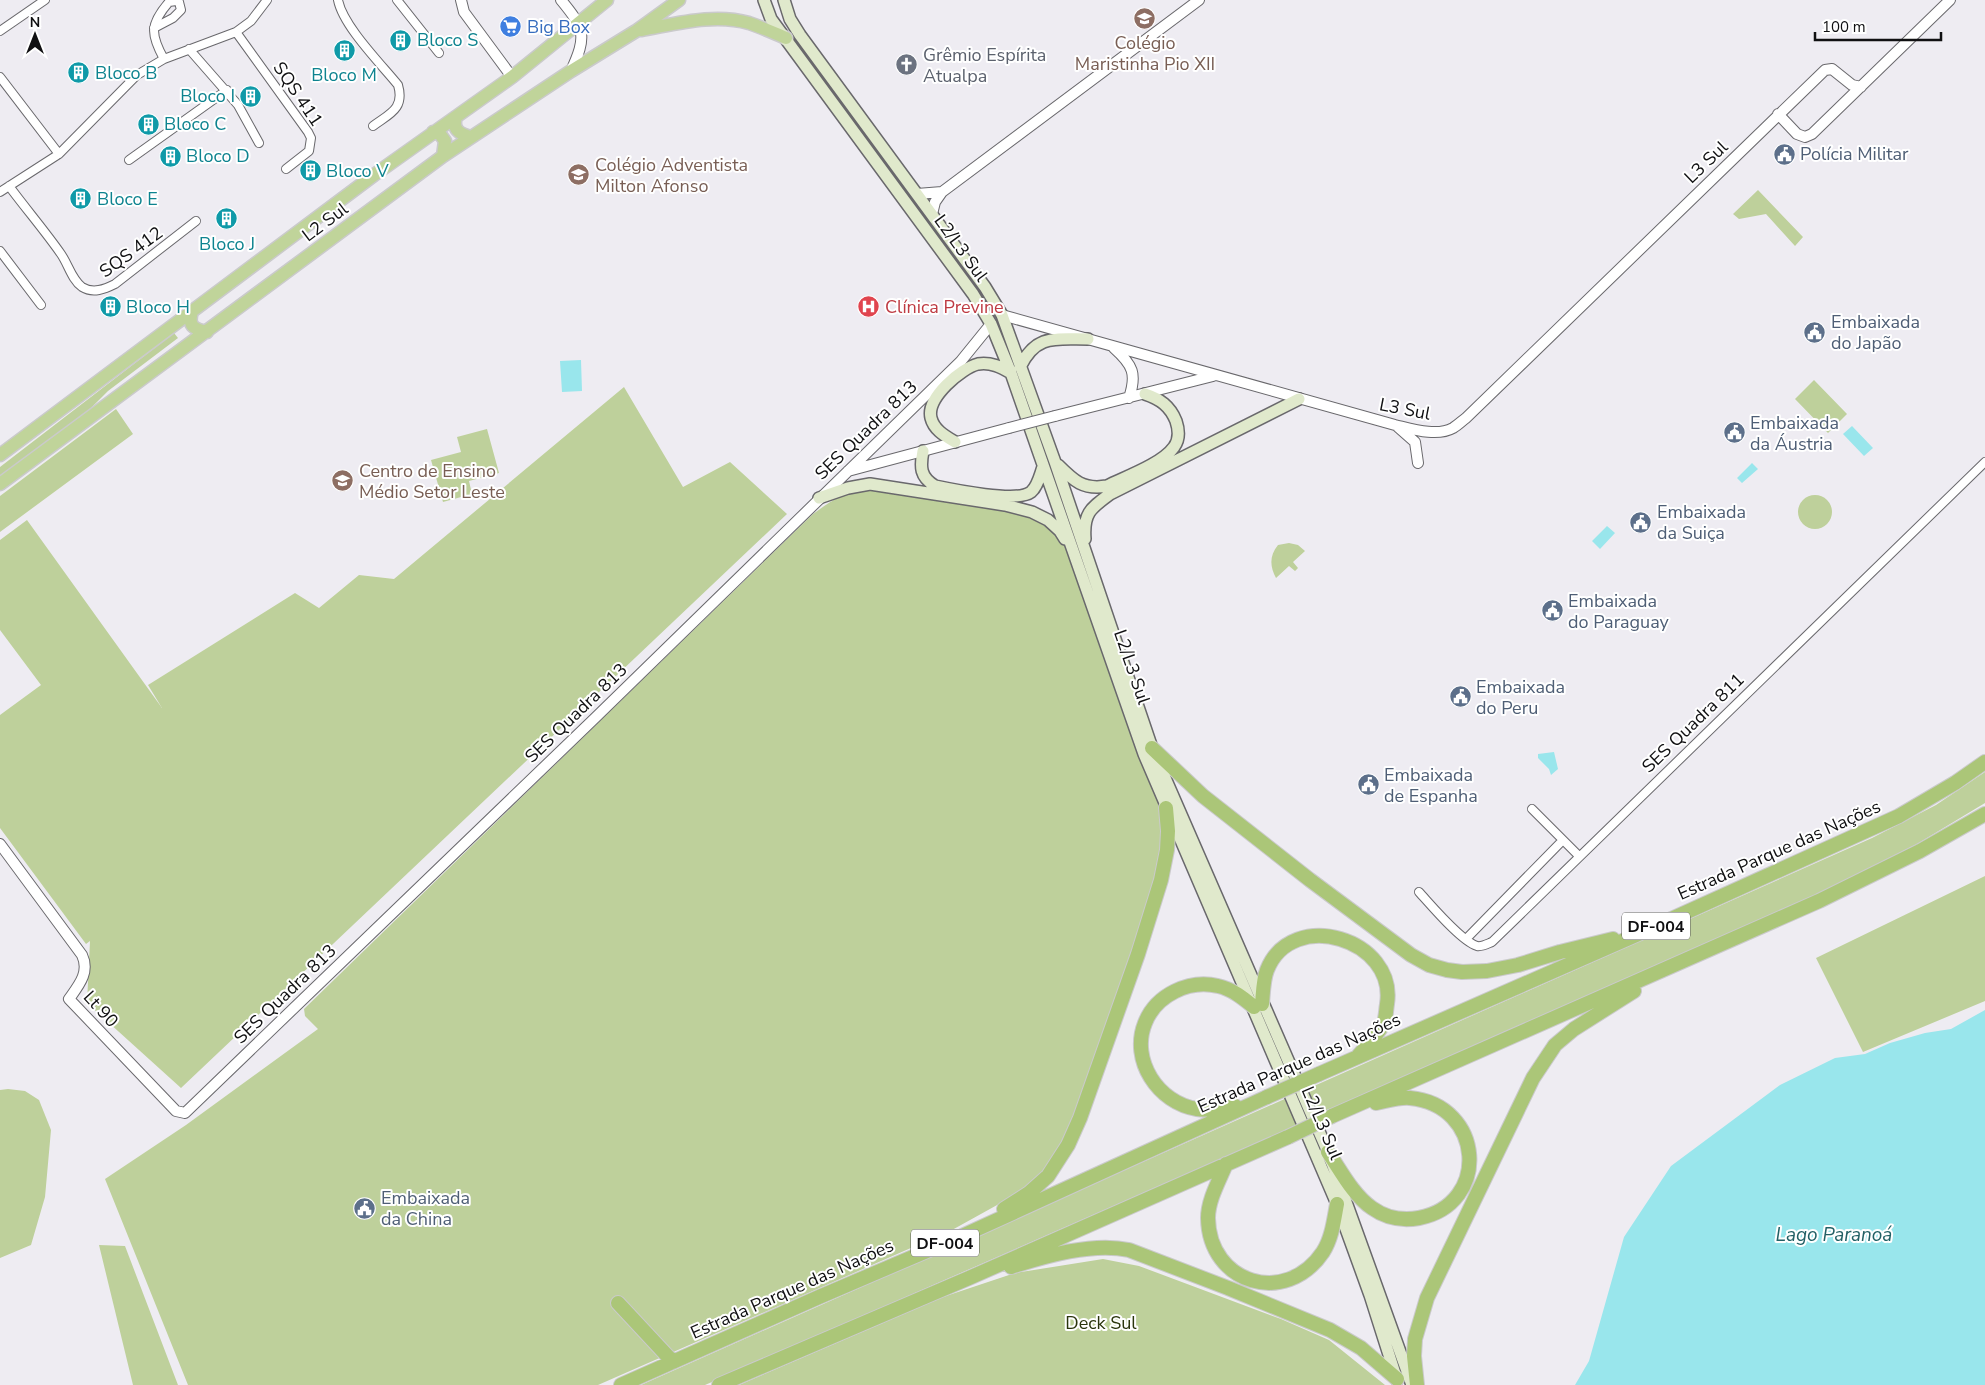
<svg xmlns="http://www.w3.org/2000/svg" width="1985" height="1385" font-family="'Nunito Sans',sans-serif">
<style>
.green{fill:#bed09b}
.water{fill:#99e6ec}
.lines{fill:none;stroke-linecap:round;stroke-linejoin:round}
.minor-casing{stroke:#69686c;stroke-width:10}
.tertiary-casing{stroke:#69686c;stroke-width:12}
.secondary-casing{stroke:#69686c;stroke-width:14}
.primary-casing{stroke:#cacacb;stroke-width:15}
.trunk-casing{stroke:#cacacb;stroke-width:16}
.minor{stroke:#fff;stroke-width:8}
.tertiary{stroke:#fff;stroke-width:10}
.secondary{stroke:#e0e9cc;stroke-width:11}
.primary{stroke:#c0d49a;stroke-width:12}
.trunk{stroke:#abc678;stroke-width:14}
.tertiary-bridge-casing{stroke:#69686c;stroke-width:12;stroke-linecap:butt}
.trunk-bridge-casing{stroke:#cacacb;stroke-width:16;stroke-linecap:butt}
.tertiary-bridge{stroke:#fff;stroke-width:10}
.trunk-bridge{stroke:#abc678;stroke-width:14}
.labels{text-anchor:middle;stroke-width:4;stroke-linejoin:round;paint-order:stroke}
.shield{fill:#fff;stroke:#585859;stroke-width:1}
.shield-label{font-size:16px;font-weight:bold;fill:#101012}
.shop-label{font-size:18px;fill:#366cbe;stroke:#fff;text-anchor:start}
.culture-label{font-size:18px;fill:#0d838f;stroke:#fff;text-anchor:start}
.education-label{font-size:18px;fill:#785e54;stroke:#fff;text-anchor:start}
.worship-label{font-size:18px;fill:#5b616d;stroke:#fff;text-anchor:start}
.street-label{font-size:18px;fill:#101012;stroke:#fff}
.service-label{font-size:18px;fill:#4e5e75;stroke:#fff;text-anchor:start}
.health-label{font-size:18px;fill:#be3a42;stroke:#fff;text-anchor:start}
.park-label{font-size:18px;fill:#2a350c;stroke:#fff}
.water-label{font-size:19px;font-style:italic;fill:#216065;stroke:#fff}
</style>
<rect width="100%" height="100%" fill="#eeecf2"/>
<path class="green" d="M1758,190L1803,237L1795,246L1766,214L1739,219L1733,214Z
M174,333L178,338L108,391L87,412L0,477V467Z
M1814,380L1847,414L1828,433L1795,399Z
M624,387L683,487L730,462L787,514L181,1088L87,1003L90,941L86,944L0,828V715L41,685L0,630V540L27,520L162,708L148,685L295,593L319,608L359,575L394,579Z
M116,409L133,434L0,532V496Z
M487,429L499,473L469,481L472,494L443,502L431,460L461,452L457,437Z
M868,489L1010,508L1060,531L1166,808L1167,850L1068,1145L1041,1174L1017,1194L952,1230L598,1385H188L105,1179L186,1125L318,1029L305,1016L304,1009L813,514C831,501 845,491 868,489Z
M1798 512a17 17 0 1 1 34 0a17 17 0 1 1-34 0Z
M1289,543L1298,545L1305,551L1293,562L1298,568L1295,571L1289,566L1276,578C1270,567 1269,556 1278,545Z
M1985,772V803L1917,844L1771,918L705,1385H641L1872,838L1936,805Z
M1985,876V1001L1863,1052L1816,958Z
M8,1089L25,1091L39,1100L51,1130L45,1197L31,1245L0,1258V1090Z
M99,1245L125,1246L178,1385H133Z
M1103,1259L1139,1266L1281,1319L1329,1340L1385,1385H739L943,1297L1015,1273Z"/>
<path class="water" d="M581,360L582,391L562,392L560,361Z
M1852,426L1873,448L1864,456L1843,434Z
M1752,463L1758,469L1742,483L1737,478Z
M1607,526L1615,533L1600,549L1592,541Z
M1554,752L1558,769L1551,775L1549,769L1538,758V754Z
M1985,1010V1385H1575L1589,1361L1624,1237L1671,1166L1780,1085L1835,1058L1865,1054L1890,1043L1925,1033L1951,1029Z"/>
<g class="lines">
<defs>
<path id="minor" d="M338,0C343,26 381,64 398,85C405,109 389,114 373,126
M397,0L439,53
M154,28L173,18L181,10L179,2L176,1L169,2C150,24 150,34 164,59
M0,31L45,0
M236,32L308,132L311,138L309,151L286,169
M189,49L238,105L259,143
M0,77L59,154
M129,160L227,90
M9,186C26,209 45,231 61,254C68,264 72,280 82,287C93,294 105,289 115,284L196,221
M0,192L59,154L137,75L164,59L236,32L251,21L267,0
M0,251L41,305
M1532,809L1579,856
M1419,892C1431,905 1461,941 1477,946C1482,947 1487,944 1492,942L1985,462
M1466,939L1563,840"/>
<path id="tertiary" d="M461,0L464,12L512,77
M561,0C585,29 587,36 571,71
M1778,114L1797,134L1805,137L1812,134L1950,0
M917,194L942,192
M932,214L935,202L942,192L1199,0
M1002,315L1395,425C1412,429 1437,437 1453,428C1458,425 1462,421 1466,418L1825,70L1832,69L1852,85L1861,87
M1114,348C1133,365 1137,374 1129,398
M1055,416L1213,376
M1398,427L1415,442L1418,463
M848,471L1009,428
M0,844L82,955C90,972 79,985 69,999L176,1111L185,1113L595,718L961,361L991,324"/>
<path id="secondary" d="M764,0L771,19L973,294L991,324L1011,373L1144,754L1337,1204L1370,1295L1397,1380
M784,0L790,19L800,35L985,287L1002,315L1055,462L1152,748L1328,1152L1412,1385
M1020,367C1036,334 1055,339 1088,339
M955,442C945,436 934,430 931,418C926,398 961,368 978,364C991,362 1001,367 1011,373
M923,451C920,467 920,477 935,486C954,490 1017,503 1031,492C1038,486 1040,475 1043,467
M1058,465C1074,481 1083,490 1107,486C1125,477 1162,464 1174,447C1180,439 1179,430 1176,421C1170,406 1160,399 1145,394
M819,498L848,488L870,484L1005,505L1032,512L1048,520L1060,531L1065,539
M1085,539C1083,513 1091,508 1110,494L1299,399"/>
<path id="primary" d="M641,30C676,24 714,13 749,23C761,27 774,33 786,38
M456,117C452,129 459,134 471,137
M433,132L440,134L445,141L443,156
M192,311C188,326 193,329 207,332
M0,455L374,175L512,77L607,0
M0,484L443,156L571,71L636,31L679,0"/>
<path id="trunk" d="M1152,748L1203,796L1310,880L1411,955L1429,965L1447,970L1462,972L1487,971L1518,965L1560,952L1613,939
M1262,1004C1263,993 1263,980 1267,970C1292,907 1397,939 1387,1004C1386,1010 1386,1017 1384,1023C1377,1035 1367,1046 1358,1056
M1319,1074L1636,935L1899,816L1955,783L1985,762
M1235,1106C1223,1108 1210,1111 1197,1109C1158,1103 1130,1060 1145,1023C1156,995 1189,979 1218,986C1232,989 1243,998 1254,1007
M1332,1116L1819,901L1920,851L1985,814
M1328,1152C1341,1171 1353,1195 1372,1208C1386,1218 1402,1221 1419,1218C1491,1204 1484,1105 1410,1098C1398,1097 1387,1101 1376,1103
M1226,1164C1219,1181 1208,1200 1208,1218C1209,1284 1286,1307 1323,1252C1332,1238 1334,1220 1337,1204
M1004,1209L1029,1193L1048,1176L1068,1145L1080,1118L1138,954L1161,880L1167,850L1168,831L1166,808
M1011,1267C1045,1256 1093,1242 1129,1250L1228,1288L1330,1330L1361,1348L1397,1379
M618,1303L673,1362
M621,1385L819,1297L962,1236L1267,1097
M719,1385L969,1278L1288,1137
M1417,1385L1414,1356L1415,1339L1427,1298L1533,1078L1555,1045L1574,1029L1634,991"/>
</defs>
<use href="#minor" class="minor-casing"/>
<use href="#tertiary" class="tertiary-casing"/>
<use href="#secondary" class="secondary-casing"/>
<use href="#primary" class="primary-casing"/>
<use href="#trunk" class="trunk-casing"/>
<use href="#minor" class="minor"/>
<use href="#tertiary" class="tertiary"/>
<use href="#secondary" class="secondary"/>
<use href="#primary" class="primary"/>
<use href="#trunk" class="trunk"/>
<defs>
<path id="tertiary-bridge" d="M1009,428L1055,416"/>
<path id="trunk-bridge" d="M1267,1097L1319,1074
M1288,1137L1332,1116"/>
</defs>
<use href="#tertiary-bridge" class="tertiary-bridge-casing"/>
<use href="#trunk-bridge" class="trunk-bridge-casing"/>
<use href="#tertiary-bridge" class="tertiary-bridge"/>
<use href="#trunk-bridge" class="trunk-bridge"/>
</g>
<defs>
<symbol id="university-disc" viewBox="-11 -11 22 22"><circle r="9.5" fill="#8d6e63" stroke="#fff"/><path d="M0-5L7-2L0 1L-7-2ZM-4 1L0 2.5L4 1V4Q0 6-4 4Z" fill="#fff"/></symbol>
<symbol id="supermarket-disc" viewBox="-11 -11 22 22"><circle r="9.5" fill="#3f7fe0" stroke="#fff"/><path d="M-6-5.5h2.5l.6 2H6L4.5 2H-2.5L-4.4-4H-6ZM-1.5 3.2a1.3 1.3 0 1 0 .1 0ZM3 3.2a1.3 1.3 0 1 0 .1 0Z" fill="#fff"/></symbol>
<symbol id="building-disc" viewBox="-11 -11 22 22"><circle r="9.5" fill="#0f9aa8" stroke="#fff"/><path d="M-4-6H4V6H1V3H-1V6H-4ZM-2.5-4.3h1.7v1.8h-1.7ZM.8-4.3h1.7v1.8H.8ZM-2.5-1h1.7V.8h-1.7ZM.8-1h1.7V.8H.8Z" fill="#fff"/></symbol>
<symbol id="church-disc" viewBox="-11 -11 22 22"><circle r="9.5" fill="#6b7280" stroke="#fff"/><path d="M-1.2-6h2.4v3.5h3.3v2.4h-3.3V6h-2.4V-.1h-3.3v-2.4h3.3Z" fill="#fff"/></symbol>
<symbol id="civic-disc" viewBox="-11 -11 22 22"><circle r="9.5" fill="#5c6f8a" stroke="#fff"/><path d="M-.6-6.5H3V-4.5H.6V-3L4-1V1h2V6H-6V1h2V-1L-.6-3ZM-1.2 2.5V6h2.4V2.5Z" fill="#fff"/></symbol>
<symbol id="school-disc" viewBox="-11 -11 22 22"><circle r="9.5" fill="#8d6e63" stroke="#fff"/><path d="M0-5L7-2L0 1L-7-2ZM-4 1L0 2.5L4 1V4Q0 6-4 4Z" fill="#fff"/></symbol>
<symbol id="hospital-disc" viewBox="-11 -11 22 22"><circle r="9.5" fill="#e0444e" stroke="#fff"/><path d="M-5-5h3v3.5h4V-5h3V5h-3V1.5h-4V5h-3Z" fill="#fff"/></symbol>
</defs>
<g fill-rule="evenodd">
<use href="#university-disc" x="1132" y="6" width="25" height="25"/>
<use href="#supermarket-disc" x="498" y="14" width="25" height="25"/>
<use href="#building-disc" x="388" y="28" width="25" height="25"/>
<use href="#building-disc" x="332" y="38" width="25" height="25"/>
<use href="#church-disc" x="894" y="52" width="25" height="25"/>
<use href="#building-disc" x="66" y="60" width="25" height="25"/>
<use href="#building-disc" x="238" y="84" width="25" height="25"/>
<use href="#building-disc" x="136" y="112" width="25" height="25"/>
<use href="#civic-disc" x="1772" y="142" width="25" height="25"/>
<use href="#building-disc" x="158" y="144" width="25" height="25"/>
<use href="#building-disc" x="298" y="158" width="25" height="25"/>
<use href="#school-disc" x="566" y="162" width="25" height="25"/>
<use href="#building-disc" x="68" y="186" width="25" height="25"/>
<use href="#building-disc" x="214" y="206" width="25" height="25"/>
<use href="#building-disc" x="98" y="294" width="25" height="25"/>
<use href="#hospital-disc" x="856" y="294" width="25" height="25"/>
<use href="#civic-disc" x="1802" y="320" width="25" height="25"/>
<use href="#civic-disc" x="1722" y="420" width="25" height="25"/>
<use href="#university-disc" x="330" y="468" width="25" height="25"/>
<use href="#civic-disc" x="1628" y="510" width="25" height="25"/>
<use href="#civic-disc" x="1540" y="598" width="25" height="25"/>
<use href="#civic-disc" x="1448" y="684" width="25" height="25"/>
<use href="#civic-disc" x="1356" y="772" width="25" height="25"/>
<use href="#civic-disc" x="352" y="1196" width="25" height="25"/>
</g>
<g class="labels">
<g class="shield">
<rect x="1622" y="912.5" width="68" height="27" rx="4"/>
<rect x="911" y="1229.5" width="68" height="27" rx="4"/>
</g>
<g class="shield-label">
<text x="1656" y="932">DF-004</text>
<text x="945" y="1249">DF-004</text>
</g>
<g class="shop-label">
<text x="527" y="33">Big Box</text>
</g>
<g class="culture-label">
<text x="417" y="46">Bloco S</text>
<text x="95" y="79">Bloco B</text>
<text x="344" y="81" text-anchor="middle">Bloco M</text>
<text x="235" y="102" text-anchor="end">Bloco I</text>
<text x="164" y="130">Bloco C</text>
<text x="186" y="162">Bloco D</text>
<text x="326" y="177">Bloco V</text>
<text x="97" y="205">Bloco E</text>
<text x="227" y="250" text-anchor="middle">Bloco J</text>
<text x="126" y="313">Bloco H</text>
</g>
<g class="education-label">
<text x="1145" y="49" text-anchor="middle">Colégio<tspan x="1145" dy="21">Maristinha Pio XII</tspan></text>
<text x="595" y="171">Colégio Adventista<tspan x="595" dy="21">Milton Afonso</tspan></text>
<text x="359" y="477">Centro de Ensino<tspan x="359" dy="21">Médio Setor Leste</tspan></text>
</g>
<g class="worship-label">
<text x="923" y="61">Grêmio Espírita<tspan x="923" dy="21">Atualpa</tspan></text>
</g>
<g class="street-label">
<text transform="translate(298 94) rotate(56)" y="6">SQS 411</text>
<text transform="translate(1706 162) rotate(-44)" y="6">L3 Sul</text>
<text transform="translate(325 222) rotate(-37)" y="6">L2 Sul</text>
<text transform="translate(961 248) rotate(54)" y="6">L2/L3 Sul</text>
<text transform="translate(131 252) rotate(-36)" y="6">SQS 412</text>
<text transform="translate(1405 409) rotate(11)" y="6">L3 Sul</text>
<text transform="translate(866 430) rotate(-44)" y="6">SES Quadra 813</text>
<text transform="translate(1132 667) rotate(71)" y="6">L2/L3 Sul</text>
<text transform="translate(576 713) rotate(-44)" y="6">SES Quadra 813</text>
<text transform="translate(1693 723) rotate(-44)" y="6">SES Quadra 811</text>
<text transform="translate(1779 850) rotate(-24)" y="6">Estrada Parque das Nações</text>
<text transform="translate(285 994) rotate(-44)" y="6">SES Quadra 813</text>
<text transform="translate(101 1009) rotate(48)" y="6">Lt 90</text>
<text transform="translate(1299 1063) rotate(-24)" y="6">Estrada Parque das Nações</text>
<text transform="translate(1322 1123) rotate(67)" y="6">L2/L3 Sul</text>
<text transform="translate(792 1289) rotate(-24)" y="6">Estrada Parque das Nações</text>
</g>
<g class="service-label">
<text x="1800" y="160">Polícia Militar</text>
<text x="1831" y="328">Embaixada<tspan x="1831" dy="21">do Japão</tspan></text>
<text x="1750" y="429">Embaixada<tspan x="1750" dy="21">da Áustria</tspan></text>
<text x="1657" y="518">Embaixada<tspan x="1657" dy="21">da Suiça</tspan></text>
<text x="1568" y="607">Embaixada<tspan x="1568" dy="21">do Paraguay</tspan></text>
<text x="1476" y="693">Embaixada<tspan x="1476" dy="21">do Peru</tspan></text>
<text x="1384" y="781">Embaixada<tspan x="1384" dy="21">de Espanha</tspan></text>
<text x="381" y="1204">Embaixada<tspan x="381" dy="21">da China</tspan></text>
</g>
<g class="health-label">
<text x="885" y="313">Clínica Previne</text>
</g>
<g class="park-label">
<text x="1101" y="1329">Deck Sul</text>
</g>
<g class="water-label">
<text x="1834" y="1241">Lago Paranoá</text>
</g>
</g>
<g transform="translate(35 35)" stroke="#ffffff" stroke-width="4" paint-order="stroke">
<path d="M0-4L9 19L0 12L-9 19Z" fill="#101012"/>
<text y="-8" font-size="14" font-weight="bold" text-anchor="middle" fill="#101012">N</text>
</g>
<path d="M1815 32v8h126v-8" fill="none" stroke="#101012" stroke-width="2.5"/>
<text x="1822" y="32" font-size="15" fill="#101012" stroke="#ffffff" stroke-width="4" paint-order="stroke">100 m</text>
</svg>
